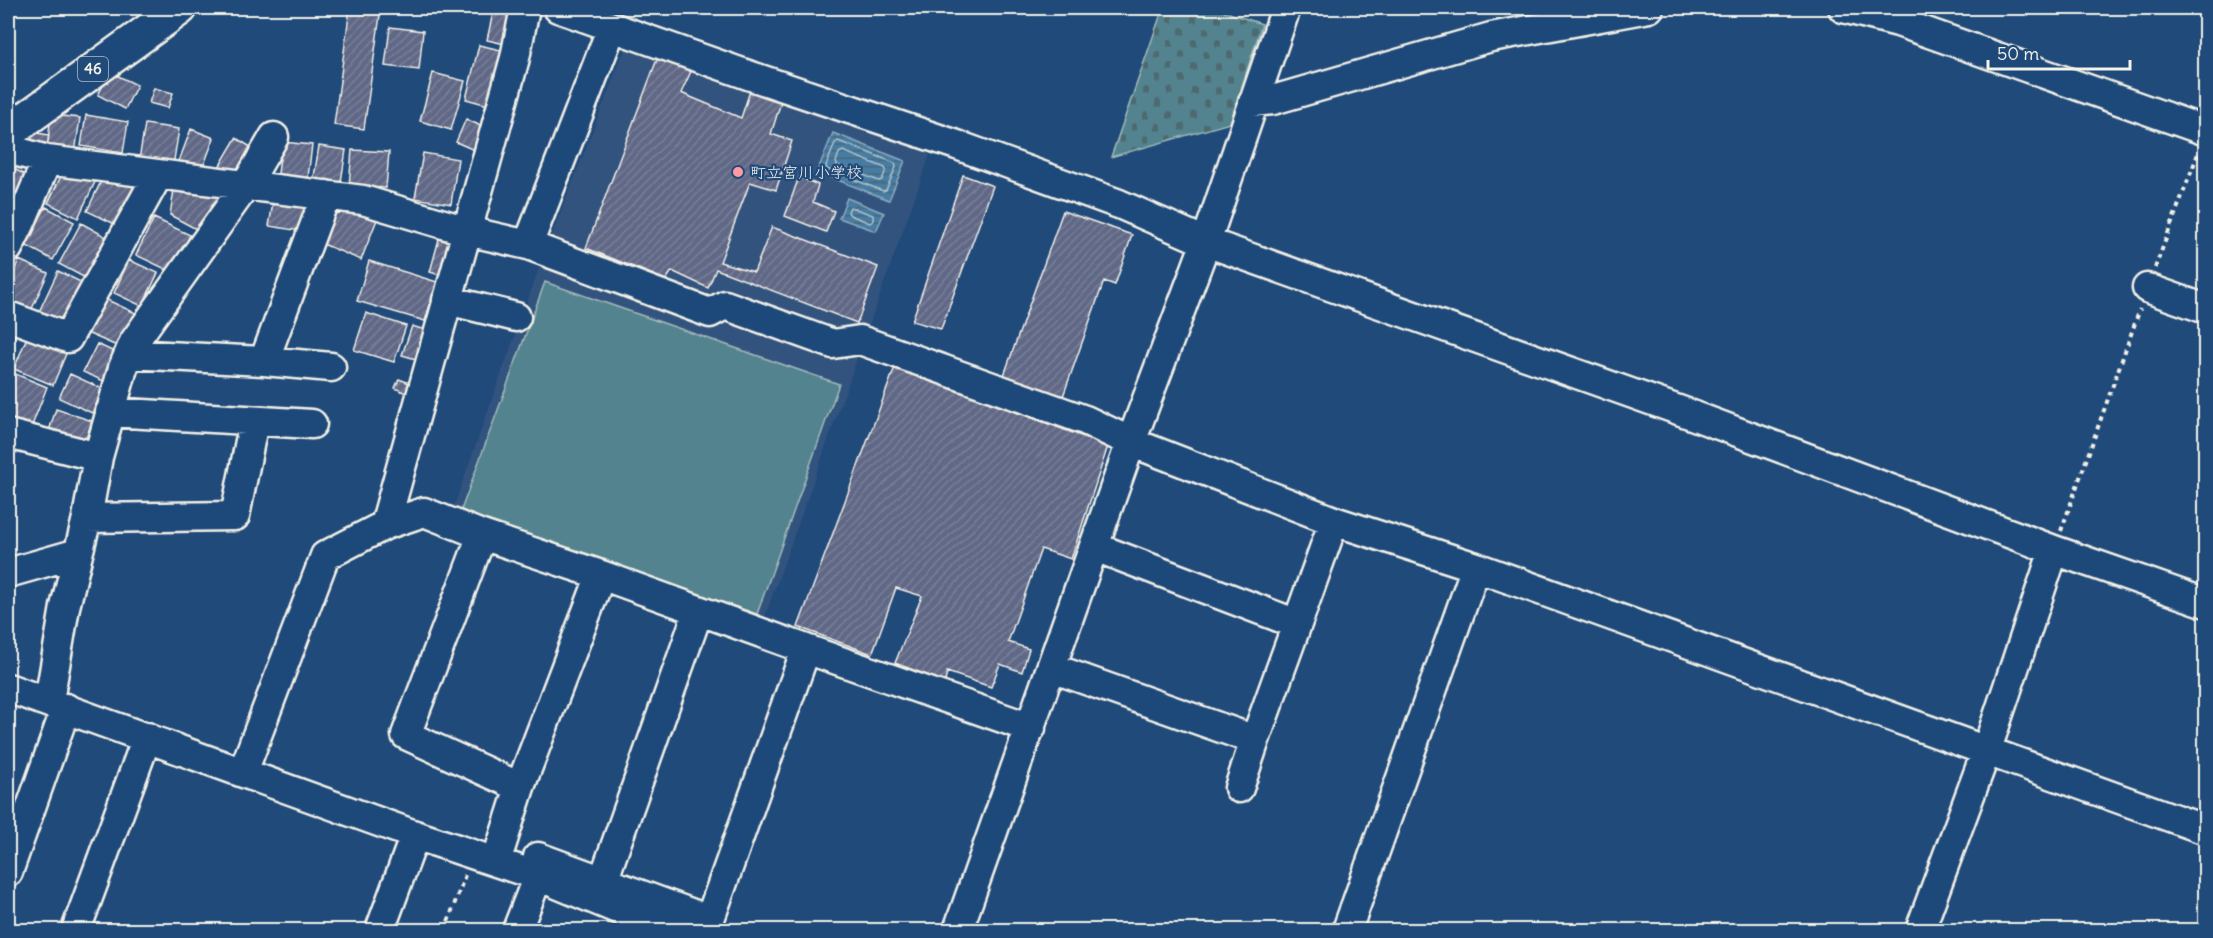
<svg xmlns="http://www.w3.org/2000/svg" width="2213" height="938" font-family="Delius,'Klee One',sans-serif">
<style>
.built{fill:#33537e}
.grass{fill:#52838e;stroke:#a3babb;stroke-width:1.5}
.cemetery{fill:url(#cemetery-stones);stroke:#a3babb;stroke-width:1.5}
.water{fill:url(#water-rules);stroke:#8cabbf;stroke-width:1.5}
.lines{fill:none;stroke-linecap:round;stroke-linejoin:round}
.shore{stroke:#aec2cc;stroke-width:1.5}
.building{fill:url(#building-hatch);stroke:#f4f1e8;stroke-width:1.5}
.minor-casing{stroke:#f4f1e8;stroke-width:33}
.major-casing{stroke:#f4f1e8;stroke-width:38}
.path{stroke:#f4f1e8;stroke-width:4;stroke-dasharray:4.5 4.5;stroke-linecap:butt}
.minor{stroke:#1f4a7a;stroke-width:28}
.major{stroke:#1f4a7a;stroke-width:33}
.poi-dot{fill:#ff9aa2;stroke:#1f4a7a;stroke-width:2}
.labels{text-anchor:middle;stroke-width:4.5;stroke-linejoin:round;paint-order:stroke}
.shield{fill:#1f4a7a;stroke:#b4bfc7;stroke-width:1.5}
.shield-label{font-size:15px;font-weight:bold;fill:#f4f1e8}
.poi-label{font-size:16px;fill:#f4f1e8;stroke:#1f4a7a;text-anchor:start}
</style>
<defs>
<pattern id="cemetery-stones" width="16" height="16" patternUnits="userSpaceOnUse" patternTransform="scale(1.5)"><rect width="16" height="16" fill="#52838e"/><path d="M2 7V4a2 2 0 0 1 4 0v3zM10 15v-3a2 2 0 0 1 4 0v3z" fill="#4e6b71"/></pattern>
<pattern id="water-rules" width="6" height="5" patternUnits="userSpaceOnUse" patternTransform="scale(1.5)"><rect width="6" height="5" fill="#467ca3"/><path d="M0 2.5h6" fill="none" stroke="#476579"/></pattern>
<pattern id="building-hatch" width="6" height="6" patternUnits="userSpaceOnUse" patternTransform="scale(1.5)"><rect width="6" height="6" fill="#616887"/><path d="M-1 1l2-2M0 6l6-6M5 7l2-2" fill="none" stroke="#787e98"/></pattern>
</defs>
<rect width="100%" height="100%" fill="#1f4a7a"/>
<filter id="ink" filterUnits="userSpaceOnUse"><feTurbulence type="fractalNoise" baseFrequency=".0167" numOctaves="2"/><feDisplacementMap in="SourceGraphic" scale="12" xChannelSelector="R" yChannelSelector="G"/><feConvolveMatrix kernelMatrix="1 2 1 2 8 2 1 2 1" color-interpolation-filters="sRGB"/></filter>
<g filter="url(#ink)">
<path class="built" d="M628,41L911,145L930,155L762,625L451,514L542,260Z"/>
<path class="grass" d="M545,282L839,384L757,614L460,513Z"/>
<path class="cemetery" d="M1163,8H1214L1262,24L1230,123L1111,157Z"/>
<path class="water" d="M833,133L905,161L889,200L817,172Z
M847,198L884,213L876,231L839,218Z"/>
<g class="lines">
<path class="shore" d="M838,141L895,163L896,167L886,190L883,191L827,169L826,166L835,143Z
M843,151L885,168L886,170L882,180L879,181L837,165L836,162L839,153Z
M850,207L873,215V221L870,223L850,215L848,212Z"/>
</g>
<path class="building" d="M350,8H381L364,129L334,125Z
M494,8L512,12L505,44L487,40Z
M390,27L423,31L419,70L385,66Z
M479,45L501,50L488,105L466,99Z
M659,54L693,67L681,93L741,118L750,91L781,102L771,134L792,141L776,190L750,182L720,262L754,272L772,227L878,267L857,323L716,269L708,288L672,271L666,280L586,248Z
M110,72L137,85L125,109L98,95Z
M433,73L465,81L451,130L420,121Z
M154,88L173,93L168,108L149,103Z
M51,115L80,118L75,153L47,149Z
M86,115L128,122L123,153L81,146Z
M466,119L483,127L474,150L456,142Z
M145,124L179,129L173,166L139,160Z
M191,129L214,138L202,170L179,161Z
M30,132L49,135L47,149L28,147Z
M236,138L254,149L236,177L219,167Z
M282,142L312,145L307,185L277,181Z
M319,146L346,150L340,188L313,183Z
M352,150L389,152L386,188L349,186Z
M423,153L458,159L451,204L415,198Z
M8,166L32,178L8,229Z
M65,168L95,182L78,218L48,203Z
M105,173L137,189L119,226L87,211Z
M963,175L993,186L941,329L912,321Z
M799,177L818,185L813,202L834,211L826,232L785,216Z
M175,183L224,191L198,230L170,215Z
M274,197L305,203L300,231L269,226Z
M341,201L378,217L361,260L323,244Z
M46,207L74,222L53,260L25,245Z
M1063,211L1132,235L1115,285L1104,281L1062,399L1003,378Z
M154,218L190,235L172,272L136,255Z
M81,223L110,239L89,280L59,264Z
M439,239L450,242L440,275L430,272Z
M19,260L48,273L30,313L8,302V285Z
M129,260L158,273L142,306L114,293Z
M369,261L437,282L425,321L357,301Z
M58,271L89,286L68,328L38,314Z
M103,298L142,316L126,350L87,333Z
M366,313L406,326L394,362L354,350Z
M412,326L425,330L416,359L402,355Z
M8,327L17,331L8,354Z
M29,332L68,349L53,385L14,369Z
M97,344L121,355L108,383L83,372Z
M895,367L1108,446L1071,559L1041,549L1008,642L1029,649L1022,672L1000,664L991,687L947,672L945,682L895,663L922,596L896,588L872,654L798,627Z
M13,373L47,387L31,428L8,419V386Z
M70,374L103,389L92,413L59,398Z
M399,379L412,384L408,394L395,388Z
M56,409L92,421L85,442L49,431Z"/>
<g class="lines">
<defs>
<path id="minor" d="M558,8L751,76L957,145L1119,204L1206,242L1684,412L2054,550L2206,603
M1843,8L1898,22L2206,131
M1253,102L1273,100L1491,37L1649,8
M8,149L47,160L363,200L467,231L515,58L525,8
M326,195L264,361L331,367
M528,245L710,313L725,305L833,344L860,340L1085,420L1131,442L1334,521L1476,567L2206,830
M8,248L20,224L47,160
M2147,288L2206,309
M447,300L516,317
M8,316L68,338L158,175
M129,354L264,361
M110,412L312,424
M8,434L98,457
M87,518L235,516L254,421
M385,525L424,512L482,535L406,735L520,787L496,862
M482,535L601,575L520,787
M1095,547L1297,624L1334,521
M8,573L78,553
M601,575L806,649
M1052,668L1255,740L1297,624
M8,688L415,835L538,876L668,930
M49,701L65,607L87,518L98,457L123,368L134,342L246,185L274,137
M243,772L325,556L385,525L467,231L528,245L612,27
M1239,788L1255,740
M538,857L709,920
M8,872L66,708
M597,898L698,612
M76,930L147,737
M380,930L415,835
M517,930L538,876
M706,930L806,649L1031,728
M958,930L1131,442L1206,242L1286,8
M1347,930L1476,567
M1920,930L1986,752L2054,550"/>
<path id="major" d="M8,132L180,8"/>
</defs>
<use href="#minor" class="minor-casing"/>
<use href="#major" class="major-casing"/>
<path class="path" d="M2155,268L2199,151
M2061,531L2140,309
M445,930L465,875"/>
<use href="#minor" class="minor"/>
<use href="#major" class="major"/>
</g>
</g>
<circle class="poi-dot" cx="738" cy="172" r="6"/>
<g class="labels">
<rect class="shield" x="78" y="57" width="30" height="24" rx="4.5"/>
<g class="shield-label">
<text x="93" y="74">46</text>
</g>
<g class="poi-label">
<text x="750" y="178">町立宮川小学校</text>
</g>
</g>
<rect width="2213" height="938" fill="none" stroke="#1f4a7a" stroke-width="30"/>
<rect x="15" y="15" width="2183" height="908" fill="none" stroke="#f4f1e8" stroke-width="2" filter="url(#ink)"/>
<path d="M1988 60v9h142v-9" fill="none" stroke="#f4f1e8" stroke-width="3"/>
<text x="1997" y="60" font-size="18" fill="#f4f1e8" stroke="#1f4a7a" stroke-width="4.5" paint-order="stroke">50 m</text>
</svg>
